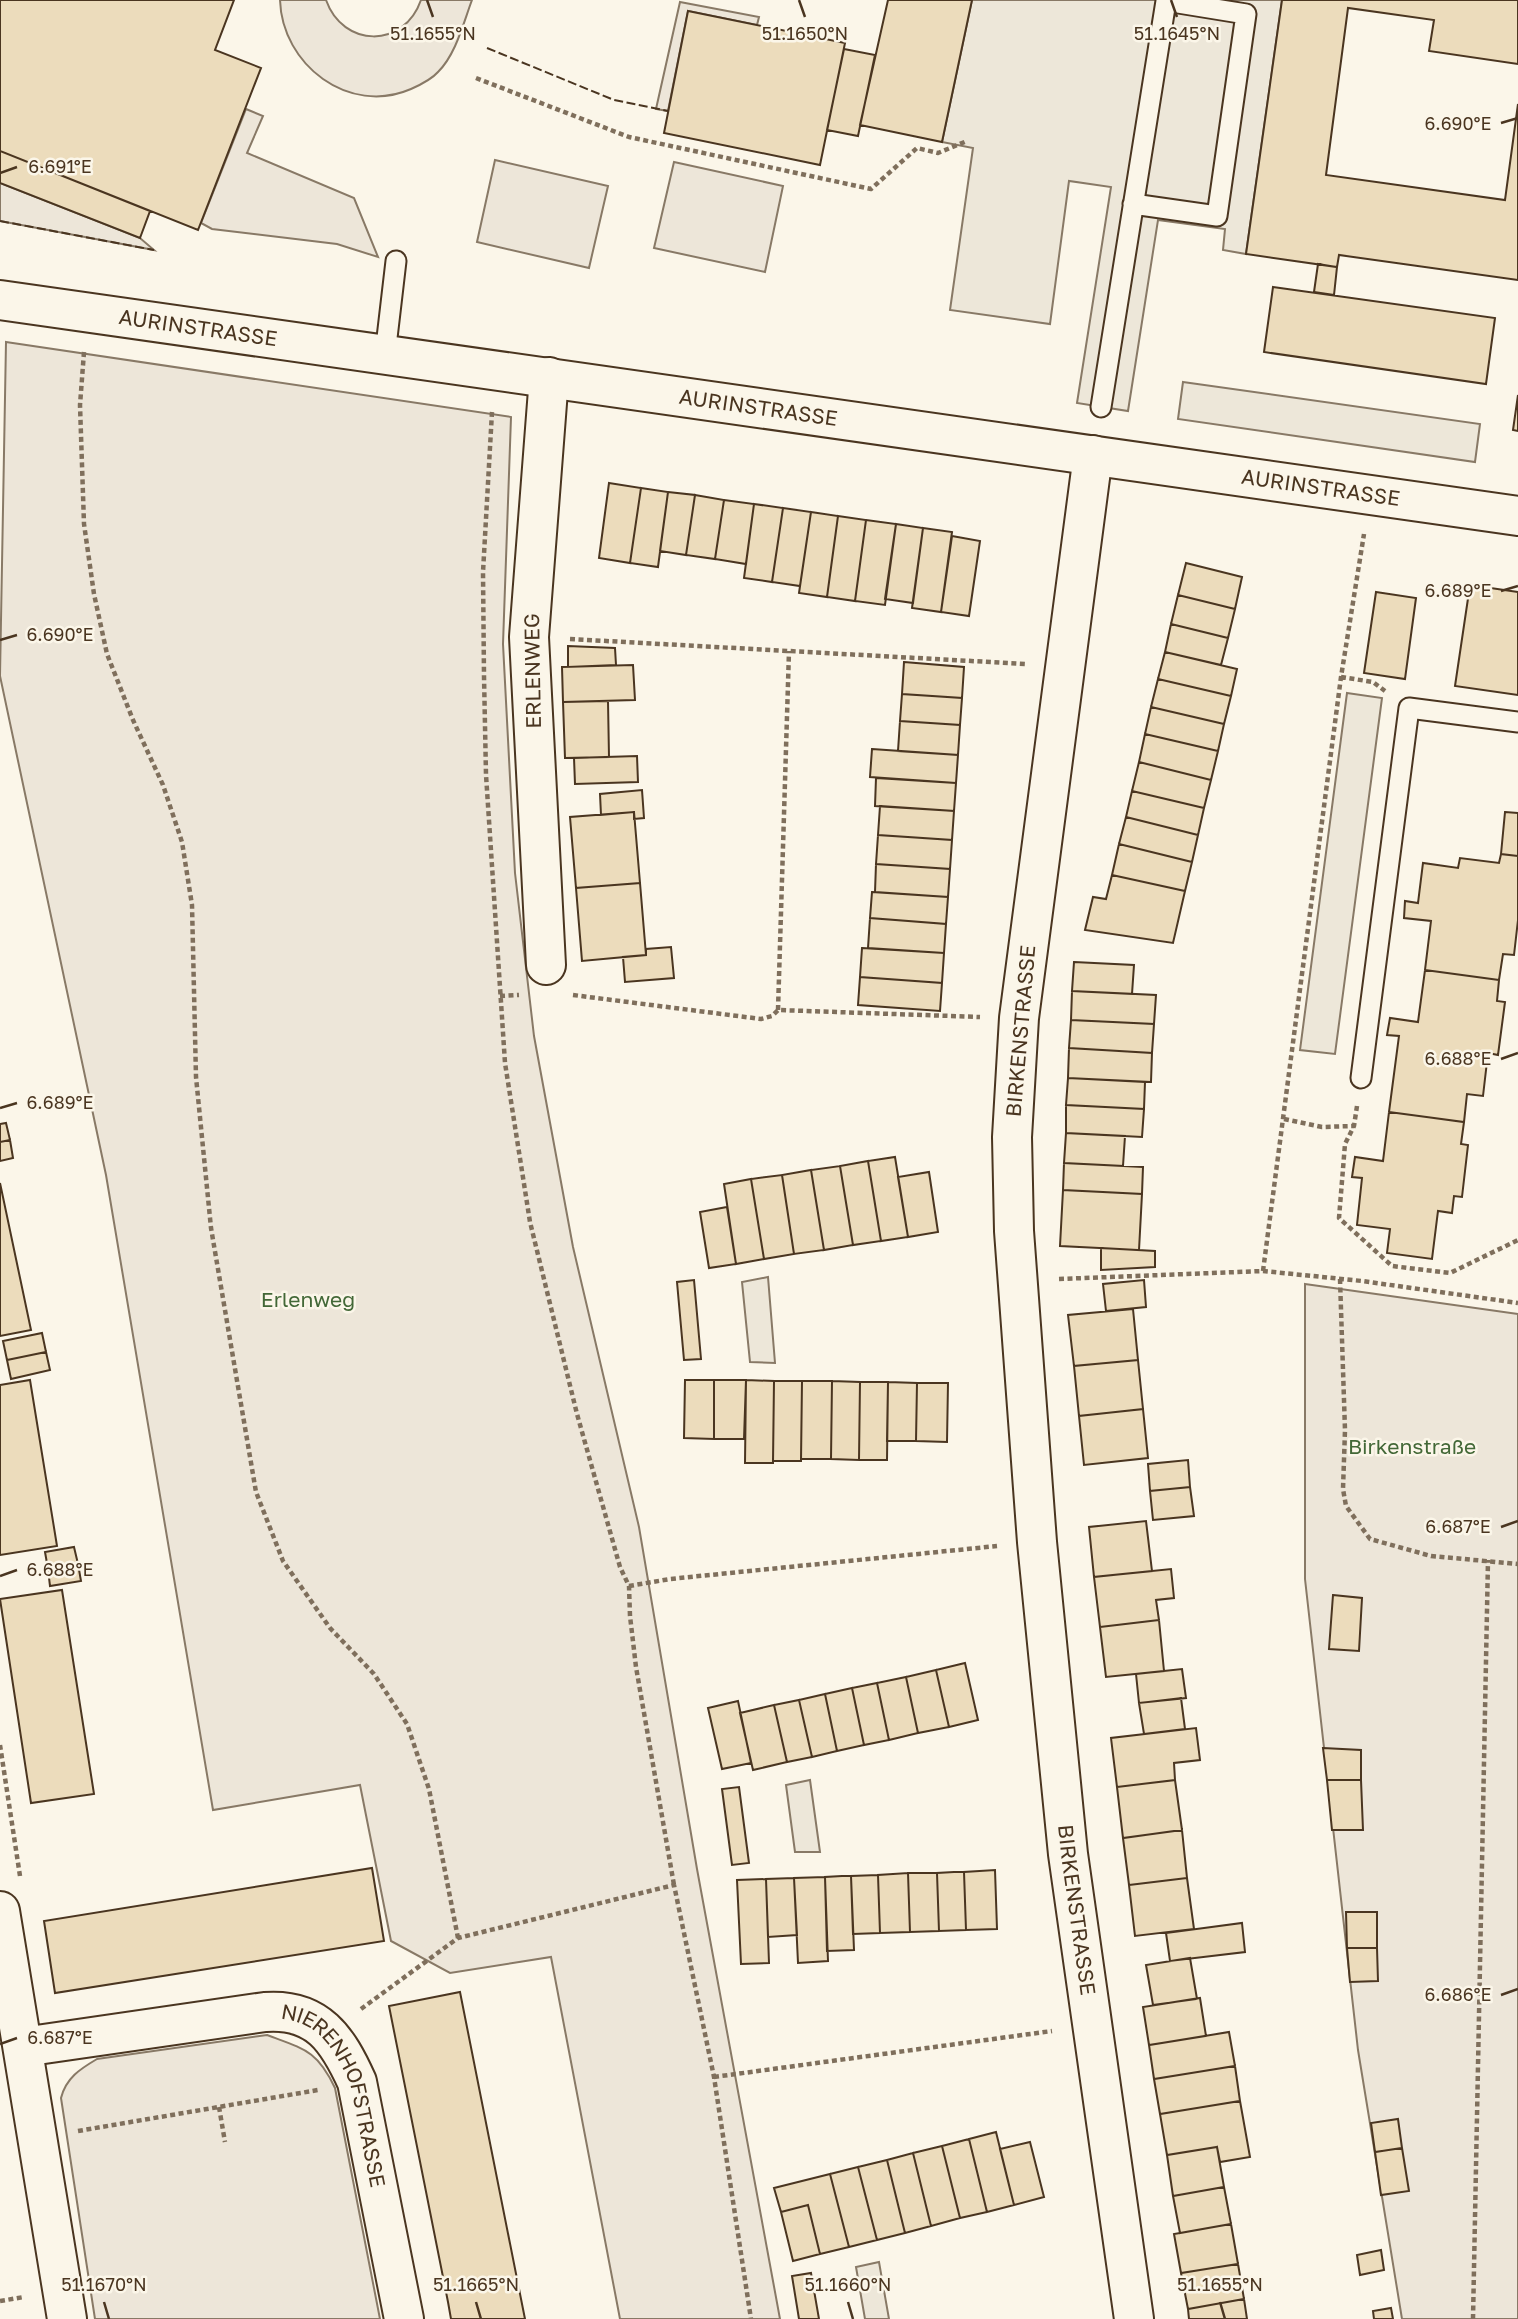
<svg xmlns="http://www.w3.org/2000/svg" width="1518" height="2319" font-family="'Golos Text',sans-serif">
<style>
.green{fill:#ede6d9;stroke:#887966;stroke-width:2}
.parking{fill:#ede7d9;stroke:#887966;stroke-width:2}
.building{fill:#ecdcbc;stroke:#4a3520;stroke-width:2}
.lines{fill:none;stroke-linecap:round;stroke-linejoin:round}
.lane-casing{stroke:#4a3520;stroke-width:23}
.street-casing{stroke:#4a3520;stroke-width:42}
.secondary-casing{stroke:#4a3520;stroke-width:42}
.path{stroke:#7f6f5c;stroke-width:4.5;stroke-dasharray:5 3.5;stroke-linecap:butt}
.lane{stroke:#fbf6e9;stroke-width:19}
.street{stroke:#fbf6e9;stroke-width:38}
.secondary{stroke:#fbf6e9;stroke-width:38}
.fence{stroke:#4a3520;stroke-width:2;stroke-dasharray:9 3.5;stroke-linecap:butt}
.ticks{fill:none;stroke:#4a3520;stroke-width:2.5}
.labels{text-anchor:middle;stroke-width:5;stroke-linejoin:round;paint-order:stroke}
.street-label{font-size:21px;fill:#4a3520;stroke:#fbf6e9}
.park-label{font-size:21px;fill:#436837;stroke:#fbf6e9}
.ticks-label{font-size:18px;text-anchor:middle;fill:#4a3520;stroke:#fbf6e9;stroke-width:5;stroke-linejoin:round;paint-order:stroke}
</style>
<rect width="100%" height="100%" fill="#fbf6e9"/>
<path class="green" d="M280,0H326C343,48 404,49 421,0H472C463,24 456,54 438,72C431,80 420,85 411,89C349,116 282,65 280,0Z
M680,2L759,17L757,25L688,11L668,111L656,109Z
M246,109L263,116L247,153L354,198L378,257L337,244L212,229L201,223Z
M495,160L608,186L589,268L477,242Z
M674,162L783,186L765,272L654,248Z
M0,183L140,238L154,250L0,221Z
M6,342L511,417L503,644L515,873L534,1036L573,1247L639,1527L697,1869L780,2319H620L551,1957L450,1973L391,1941L360,1785L213,1810L106,1175L0,676Z
M1305,1284L1518,1314V2319H1402L1358,2050L1305,1579Z
M267,2035C304,2049 317,2050 335,2088L380,2319H95L61,2098C66,2078 80,2069 97,2059Z"/>
<path class="parking" d="M972,0H1282L1246,254L1223,250L1225,229L1158,220L1128,411L1077,403L1111,187L1069,181L1050,324L950,310L973,148L942,142Z
M1183,382L1480,424L1475,462L1178,419Z
M1347,693L1382,698L1335,1054L1300,1050Z
M768,1277L775,1363L750,1362L742,1282Z
M810,1780L820,1852H795L786,1785Z
M879,2262L889,2319H865L856,2267Z"/>
<path class="building" d="M0,0H234L215,50L261,68L198,230L0,151Z
M888,0H972L942,142L860,125Z
M1282,0H1518V64L1429,51L1434,20L1348,8L1326,175L1505,200L1518,104V280L1339,255L1337,267L1246,254Z
M688,11L845,43L820,165L664,133Z
M844,49L875,55L858,136L827,130Z
M0,151L150,211L140,238L0,183Z
M1318,264L1337,267L1334,295L1314,292Z
M1273,287L1495,318L1486,384L1264,352Z
M1518,395V431L1513,430Z
M609,483L641,488L630,563L599,558Z
M641,488L668,492L658,567L630,563Z
M668,492L695,495L686,555L660,551Z
M695,495L724,500L715,559L686,555Z
M724,500L754,504L746,564L715,559Z
M754,504L783,508L772,582L744,578Z
M783,508L811,512L800,586L772,582Z
M811,512L838,516L827,597L799,593Z
M838,516L866,520L855,601L827,597Z
M866,520L896,524L885,605L855,601Z
M896,524L923,528L913,603L885,599Z
M923,528L952,532L941,612L912,608Z
M952,536L980,541L969,616L941,612Z
M1186,563L1242,577L1235,609L1178,595Z
M1470,585L1518,592V695L1455,686Z
M1376,592L1416,598L1405,679L1364,673Z
M1178,595L1235,609L1228,638L1171,624Z
M1171,624L1228,638L1221,665L1165,652Z
M568,646L615,648L616,665L568,667Z
M1165,652L1237,669L1231,696L1158,679Z
M904,662L964,667L962,698L902,694Z
M633,665L635,700L563,702L562,667Z
M1158,679L1231,696L1224,724L1151,707Z
M902,694L962,698L960,725L900,721Z
M608,701L609,757L565,758L563,702Z
M1151,707L1224,724L1218,751L1145,734Z
M900,721L960,725L958,755L898,751Z
M1145,734L1218,751L1211,780L1139,762Z
M872,749L958,755L956,783L870,777Z
M637,756L638,782L575,784L574,758Z
M1139,762L1211,780L1204,808L1132,791Z
M876,778L956,783L954,811L875,806Z
M642,790L644,818L634,819V812L601,815L600,794Z
M1132,791L1204,808L1198,835L1126,817Z
M880,806L954,811L952,840L878,835Z
M634,812L640,883L576,888L570,817Z
M1505,812L1518,813V856L1501,854Z
M1126,817L1198,835L1192,862L1119,844Z
M878,835L952,840L950,869L876,864Z
M1119,844L1192,862L1185,891L1112,875Z
M1501,854L1518,856V920L1514,955L1503,954L1499,980L1425,970L1431,921L1404,918L1405,901L1418,903L1423,863L1458,868L1460,858L1499,863Z
M876,864L950,869L948,897L875,892Z
M1112,875L1185,891L1173,943L1085,930L1093,897L1106,899Z
M640,883L646,955L582,961L576,888Z
M872,892L948,897L946,924L870,918Z
M870,918L946,924L944,953L868,948Z
M671,947L674,978L625,982L623,957L646,955V949Z
M862,948L944,953L942,983L860,977Z
M1074,962L1134,965L1132,994L1072,991Z
M1425,970L1499,980L1497,1001L1505,1002L1498,1055L1488,1053L1483,1096L1467,1094L1464,1122L1389,1112L1399,1036L1387,1035L1390,1018L1418,1022Z
M860,977L942,983L940,1011L858,1005Z
M1072,991L1156,995L1154,1024L1071,1020Z
M1071,1020L1154,1024L1152,1053L1069,1048Z
M1069,1048L1152,1053L1151,1082L1068,1078Z
M1068,1078L1145,1082L1144,1109L1066,1105Z
M1066,1105L1144,1109L1142,1137L1066,1133Z
M1389,1112L1464,1122L1461,1144L1468,1145L1462,1197L1454,1196L1452,1213L1438,1211L1432,1259L1387,1253L1390,1229L1357,1225L1362,1178L1352,1177L1355,1157L1383,1161Z
M6,1123L10,1140L0,1142V1124Z
M1066,1133L1125,1136L1123,1166L1064,1163Z
M10,1140L13,1158L0,1161V1142Z
M895,1157L908,1237L881,1241L868,1161Z
M868,1161L881,1241L853,1245L840,1166Z
M1064,1163L1143,1167L1142,1194L1063,1190Z
M840,1166L853,1245L824,1250L811,1170Z
M811,1170L824,1250L794,1254L782,1175Z
M929,1172L938,1232L908,1237L898,1177Z
M782,1175L794,1254L764,1259L751,1179Z
M751,1179L764,1259L736,1264L724,1184Z
M0,1183L31,1330L0,1336Z
M1063,1190L1142,1194L1139,1250L1060,1246Z
M727,1207L736,1264L709,1268L700,1212Z
M1101,1248L1155,1251V1267L1101,1270Z
M694,1280L701,1359L684,1360L677,1282Z
M1144,1280L1146,1307L1106,1311L1103,1284Z
M1133,1309L1138,1360L1074,1366L1068,1315Z
M42,1333L46,1352L7,1360L3,1341Z
M46,1352L50,1370L11,1379L7,1360Z
M1138,1360L1143,1409L1079,1416L1074,1366Z
M30,1380L57,1546L0,1555V1385Z
M685,1380H714V1439L684,1438Z
M714,1380H746L744,1439H714Z
M746,1380L774,1381L773,1463H745Z
M774,1381H802L801,1461H773Z
M802,1381H832L831,1459H801Z
M832,1381L860,1382L859,1460L831,1459Z
M860,1382H888L887,1460H859Z
M888,1382L917,1383L916,1441H887Z
M917,1383H948L947,1442L916,1441Z
M1143,1409L1148,1458L1084,1465L1079,1416Z
M1188,1460L1190,1487L1150,1491L1148,1464Z
M1190,1487L1194,1516L1153,1520L1150,1491Z
M1146,1521L1152,1571L1094,1577L1089,1527Z
M74,1547L78,1564L48,1569L45,1552Z
M78,1564L81,1581L50,1586L48,1569Z
M1171,1569L1174,1598L1156,1600L1159,1620L1100,1627L1094,1577Z
M62,1590L94,1794L31,1803L0,1599Z
M1333,1595L1362,1598L1359,1651L1329,1649Z
M1159,1620L1164,1671L1106,1677L1100,1627Z
M965,1663L978,1720L949,1727L936,1670Z
M1182,1669L1186,1698L1139,1703L1136,1674Z
M936,1670L949,1727L918,1733L906,1677Z
M906,1677L918,1733L889,1740L877,1683Z
M877,1683L889,1740L864,1745L852,1688Z
M852,1688L864,1745L837,1751L825,1694Z
M825,1694L837,1751L812,1757L799,1700Z
M1181,1698L1185,1729L1144,1734L1139,1703Z
M799,1700L812,1757L787,1762L774,1705Z
M738,1701L751,1763L722,1769L708,1708Z
M774,1705L787,1762L753,1770L740,1713Z
M1196,1728L1200,1760L1174,1763L1175,1780L1117,1787L1111,1738Z
M1323,1748L1361,1750V1780H1327Z
M1175,1780L1182,1830L1123,1838L1117,1787Z
M1327,1780H1361L1363,1830H1332Z
M739,1787L749,1863L732,1865L722,1789Z
M1182,1830L1187,1878L1129,1885L1123,1838Z
M372,1868L384,1941L55,1993L44,1921Z
M995,1870L997,1929L966,1930L964,1872Z
M954,1872H964L966,1930L939,1931L937,1873Z
M908,1873H937L939,1931L910,1932Z
M908,1873L910,1932L880,1933L878,1875Z
M878,1875L880,1933L853,1934L851,1876Z
M842,1876H851L854,1950L827,1951L825,1877Z
M825,1877L828,1961L798,1963L794,1878Z
M794,1878L797,1935L768,1937L766,1879Z
M1187,1878L1194,1929L1135,1936L1129,1885Z
M766,1879L769,1963L741,1964L737,1880Z
M1346,1912H1377V1948H1347Z
M1242,1923L1245,1952L1170,1961L1166,1933Z
M1347,1948H1377L1378,1981L1350,1982Z
M1190,1958L1197,1999L1153,2005L1146,1965Z
M460,1992L525,2319H451L448,2302L389,2006Z
M1200,1998L1206,2036L1149,2045L1143,2007Z
M1229,2032L1235,2066L1154,2079L1149,2045Z
M1235,2066L1240,2101L1160,2114L1154,2079Z
M1240,2101L1250,2157L1220,2162L1217,2147L1167,2155L1160,2114Z
M1398,2119L1402,2148L1375,2152L1371,2123Z
M996,2132L1014,2205L987,2212L969,2139Z
M969,2139L987,2212L960,2218L942,2146Z
M1030,2142L1044,2197L1014,2205L1000,2149Z
M942,2146L960,2218L931,2226L913,2153Z
M1217,2147L1224,2187L1173,2196L1167,2155Z
M1402,2148L1409,2191L1381,2195L1375,2152Z
M913,2153L931,2226L905,2233L887,2160Z
M887,2160L905,2233L877,2240L858,2167Z
M858,2167L877,2240L849,2247L830,2174Z
M830,2174L849,2247L820,2254L808,2205L781,2212L774,2188Z
M1224,2187L1231,2224L1180,2233L1173,2196Z
M808,2205L820,2254L793,2261L781,2212Z
M1231,2224L1238,2264L1181,2273L1174,2234Z
M1381,2250L1384,2270L1360,2275L1357,2255Z
M1238,2264L1244,2299L1188,2309L1181,2273Z
M811,2273L819,2319H799L792,2276Z
M1244,2299L1247,2319H1189L1188,2309Z
M1391,2308L1393,2319H1374L1373,2311Z"/>
<g class="lines">
<defs>
<path id="lane" d="M385,355L396,261
M1101,407L1166,1L1246,14L1217,216L1133,204
M1361,1078L1409,708L1518,722"/>
<g id="street">
<path id="s1" d="M1093,455L1019,1018L1012,1137L1014,1231L1037,1542L1068,1854L1134,2319"/>
<path d="M546,965L529,637L549,377"/>
<path d="M0,1911L67,2319"/>
<path id="s2" d="M23,2047L265,2012C318,2008 338,2040 357,2082L404,2319"/>
</g>
<g id="secondary">
<path id="s3" d="M0,300L1518,516"/>
</g>
</defs>
<use href="#lane" class="lane-casing"/>
<use href="#street" class="street-casing"/>
<use href="#secondary" class="secondary-casing"/>
<path class="path" d="M476,78L629,137L871,189L917,148L938,153L967,141
M84,352L80,405L84,524L94,594L107,654L133,720L163,785L182,842L192,905L196,1077L211,1228L256,1492L283,1561L330,1628L374,1674L407,1724L429,1789L458,1938
M492,412L483,572L484,676L486,775L505,1063L530,1222L577,1414L620,1567L629,1586L630,1616L636,1667L674,1885
M570,639L1026,664
M1341,677L1373,682L1385,691
M573,995L761,1019L772,1016L778,1010L980,1017
M500,996L519,995
M778,1010L789,651
M1357,1106L1354,1126L1345,1144L1339,1218L1392,1266L1450,1273L1518,1240
M1284,1119L1322,1127L1354,1126
M1263,1271L1341,677L1364,534
M1059,1279L1263,1271L1362,1281L1518,1303
M1340,1279L1345,1430L1343,1489L1346,1506L1370,1539L1431,1556L1518,1564
M629,1586L670,1579L997,1546
M0,1745L20,1876
M361,2009L458,1938L674,1885L714,2077L751,2319
M714,2077L1052,2031
M219,2107L225,2142
M78,2131L318,2090
M0,2301L24,2297
M1473,2319L1488,1560"/>
<use href="#lane" class="lane"/>
<use href="#street" class="street"/>
<use href="#secondary" class="secondary"/>
<path class="fence" d="M487,48L614,100L668,111
M0,221L154,250"/>
</g>
<path class="ticks" d="M427,0L433,17M799,0L805,17M1171,0L1177,17M1501,123L1518,118M0,173L17,167M1501,591L1518,586M0,640L17,635M1501,1059L1518,1053M0,1108L17,1103M1501,1527L1518,1521M0,1576L17,1570M1501,1995L1518,1989M0,2044L17,2038M104,2302L109,2319M476,2302L481,2319M848,2302L853,2319M1220,2302L1225,2319"/>
<g class="labels">
<g class="street-label">
<text dy="7" stroke="none"><textPath href="#s3" startOffset="200">AURINSTRASSE</textPath></text>
<text dy="7" stroke="none"><textPath href="#s3" startOffset="766">AURINSTRASSE</textPath></text>
<text dy="7" stroke="none"><textPath href="#s3" startOffset="1334">AURINSTRASSE</textPath></text>
<text transform="translate(533 671) rotate(-91)" y="7">ERLENWEG</text>
<text transform="translate(1021 1031) rotate(-85)" y="7">BIRKENSTRASSE</text>
<text dy="7" stroke="none"><textPath href="#s1" startOffset="1463">BIRKENSTRASSE</textPath></text>
<text dy="7" stroke="none"><textPath href="#s2" startOffset="369">NIERENHOFSTRASSE</textPath></text>
</g>
<g class="park-label">
<text x="308" y="1307">Erlenweg</text>
<text x="1412" y="1454">Birkenstraße</text>
</g>
</g>
<g class="ticks-label">
<text x="433" y="40">51.1655°N</text>
<text x="805" y="40">51.1650°N</text>
<text x="1177" y="40">51.1645°N</text>
<text x="1458" y="130">6.690°E</text>
<text x="60" y="173">6.691°E</text>
<text x="1458" y="597">6.689°E</text>
<text x="60" y="641">6.690°E</text>
<text x="1458" y="1065">6.688°E</text>
<text x="60" y="1109">6.689°E</text>
<text x="1458" y="1533">6.687°E</text>
<text x="60" y="1576">6.688°E</text>
<text x="1458" y="2001">6.686°E</text>
<text x="60" y="2044">6.687°E</text>
<text x="104" y="2291">51.1670°N</text>
<text x="476" y="2291">51.1665°N</text>
<text x="848" y="2291">51.1660°N</text>
<text x="1220" y="2291">51.1655°N</text>
</g>
</svg>
